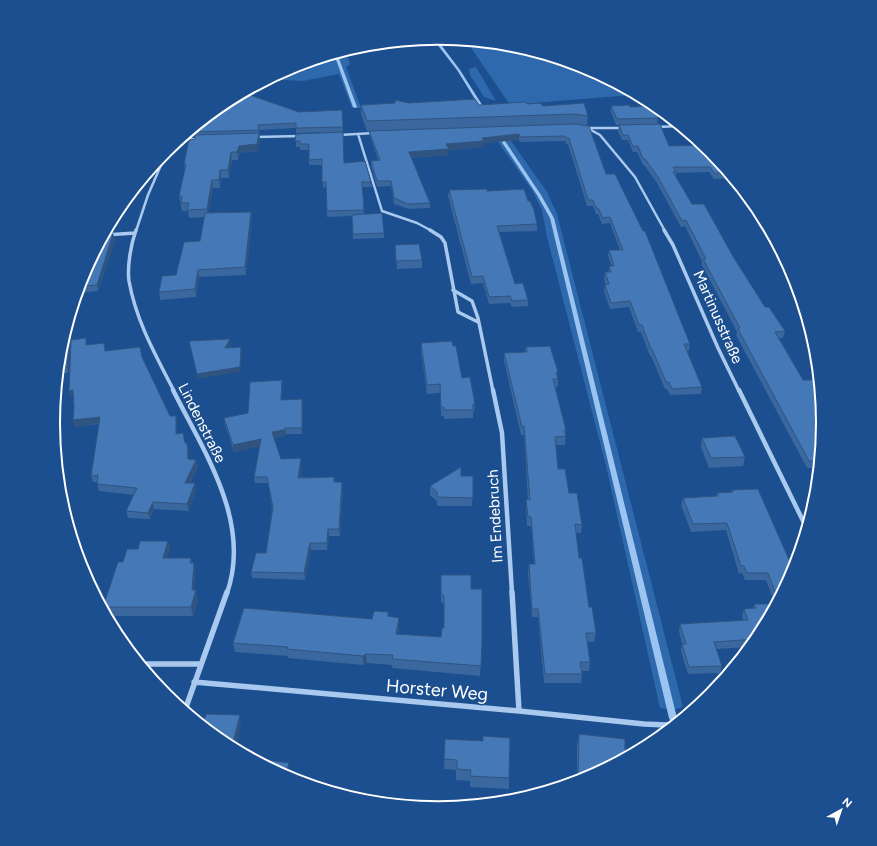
<svg xmlns="http://www.w3.org/2000/svg" width="877" height="846" font-family="Figtree,sans-serif">
<style>
.green{fill:#2e69ad}
.lines{fill:none;stroke-linecap:round;stroke-linejoin:round}
.stream{fill:#9cc4f0;fill-rule:evenodd}
.street-far3{stroke:#a9c9ee;stroke-width:2.5}
.street-far2{stroke:#a9c9ee;stroke-width:3.5}
.street-far1{stroke:#a9c9ee;stroke-width:4.5}
.street{stroke:#a9c9ee;stroke-width:5.5}
.wall{fill:#3a679d}
.shaded-wall{fill:#305480}
.building{fill:#4478b7;stroke:#305480}
.labels{text-anchor:middle;stroke-width:3.5;stroke-linejoin:round;paint-order:stroke}
.street-label{font-size:15px;fill:#fff;stroke:#1b4f8f}
.near-street-label{font-size:18px;fill:#fff;stroke:#1b4f8f}
.rim{fill:none;stroke:#fff;stroke-width:2}
</style>
<rect width="100%" height="100%" fill="#1b4f8f"/>
<path class="green" d="M467,42C507,39 603,66 631,95L510,105Z
M340,52L342,55L348,58L350,64L346,67L361,108H352L339,74L303,81L269,79L283,72L289,73L309,70L306,67L312,61Z
M476,67L496,101L484,97L470,75L469,69Z
M504,131L547,192L557,214L683,707L672,710L660,708L606,466L547,237L542,210L532,190L491,132Z"/>
<g class="lines">
<path class="stream" d="M436,38L460,70L486,111L485,112H483L457,70L433,39Z
M337,53L357,107L356,108L353,107L334,54Z
M498,134L501,135L541,195L554,218L677,718L676,720L673,721L670,720L669,718L550,218L537,195L497,135Z"/>
<path class="street-far3" d="M657,127L681,126
M585,128H624
M591,130L600,135L635,177L665,231
M358,134L382,211L417,223L432,231
M339,135L374,133
M255,137L301,136
M179,140L195,139
M136,231L148,195L168,149"/>
<path class="street-far2" d="M136,230C131,244 127,266 129,281C136,321 156,356 174,391
M430,230L441,237L445,243L458,312L478,322
M664,230L673,245L718,348L739,391
M105,235L135,233
M453,290L472,301L478,318L493,391"/>
<path class="street-far1" d="M173,390C204,452 252,522 227,593
M493,390L502,433L512,593
M739,390L807,529"/>
<path class="street" d="M512,592L519,711
M141,664H200
M194,682L519,711L644,724L666,725L677,723
M185,710L227,592"/>
</g>
<path class="wall" d="M395,100L409,103L479,105L527,104L543,106L588,116L587,126L575,124L367,131L361,114V105L395,103Z
M611,106L631,107L658,118L657,124L616,125L611,112Z
M342,110L343,132L296,133V128L259,130L260,140L258,151L240,153L238,160H232L229,178H221L220,188H213L208,213L251,212L252,218L246,275L199,277L196,297L160,300L159,292L176,275L200,241L205,217L189,218L188,211H182L179,196L185,169L184,164L195,139V127L299,112Z
M575,124L606,174L690,344L689,351H686L702,387L701,394L670,395L667,389H665L651,356H650L641,332H638L629,307L610,309L604,291L605,285H606L604,279L605,272H609V266H612L608,256L609,250H620L610,223L602,224L598,214H596L593,206H587L568,144H566L565,141L520,142L519,140L484,143V147L449,150V155L411,158L430,203V208L409,209L394,204L391,186L377,187L371,166V161L378,160L370,136L369,131Z
M619,125L669,146L711,151L733,178L714,179L709,172L676,173V176L692,204L734,258L765,307L785,331L783,338H779L803,380H819L824,423L819,468H807L736,335L737,332L702,265V261L685,226L681,227L657,183L644,165H643L637,152H633L628,140H622L618,131Z
M296,134L344,163L371,182L372,187H362L364,214L384,233V238L353,239L352,216L327,217L326,187L323,188L322,165H309V150H300V147H296Z
M158,160V166L155,173H148Z
M449,190L487,191L537,224V231L499,232L515,284L528,300V306L512,307L510,303L489,304L483,283L471,284L448,196Z
M113,234L115,240L98,291L78,293L83,275Z
M395,245L422,260V268L397,269Z
M71,318L73,324L71,340L105,351L142,358L170,416H176L177,422V434L185,443L189,450V459L196,460L198,467L190,483H195L196,490L189,511L154,509L150,519L128,518L126,511L134,495L99,491L97,484V482H93L91,476L99,424L75,427L73,420L74,407L73,397H71L69,391L70,349L68,373H58L61,348Z
M421,343L453,346L462,378L475,404L474,412H473V418L444,419V416H441L440,393L427,394L421,351Z
M526,347L558,372L557,376L558,379V387H555L566,430L565,445H556L558,469L582,525L581,533H576L579,558L589,607L596,633L594,642H587L590,662L589,671H581L582,674L581,683H544L538,617H532L528,573L529,564H534L531,526H527L526,508V499L528,500L524,435H521L504,361V353L525,352Z
M282,380V400L303,405L302,434H286L285,436L274,438L281,459L301,458V465L300,477H334L335,482L343,488L340,536H329L327,550H311L305,580L252,578L251,572L266,553L272,508L268,483H255L254,477L260,446L234,452L225,424L224,418L248,413Z
M702,438L745,457L743,466L709,468L701,447Z
M461,476H473L472,506H437V501L430,495V486Z
M732,490L794,571L758,637L751,647L716,649L722,666L720,673L688,674L681,651L682,644L679,631L680,624L744,621L742,616L744,609L753,608L754,604H775L766,580H745L742,573L739,574L726,530L691,532L681,505L683,498L716,496L717,493L732,492Z
M168,541L170,550L167,558H191L192,563H194L195,572L194,590L198,600L193,616H107L105,611L103,607L123,562L138,549Z
M441,575L471,589L482,640L480,676L392,668V665L367,663L363,665L288,658V656L235,652L233,643L388,616L399,618V627L398,634L441,637L444,628V605L441,602Z
M579,734L586,779L577,781V745Z
M445,739L509,778V789L470,787V781L456,780V770L444,769Z"/>
<path class="shaded-wall" d="M259,133L260,140L258,151L240,153L238,160L237,152L239,146Z
M519,134V140L484,143V147L449,150V155L409,158V152L446,144L482,138Z
M231,152L232,160L229,178L228,170Z
M158,160V166L155,173L154,167L155,165Z
M220,170L221,178L220,188L219,180Z
M212,180L213,188L208,217L207,209Z
M251,212L252,218L246,275L245,267Z
M113,234L115,240L98,291L97,285Z
M198,270L199,277L196,297L195,289Z
M71,318L73,324L68,373L67,367Z
M230,339L231,343L226,353L225,348Z
M241,347L242,352L240,372L197,379V374Z
M282,380V406L281,400Z
M73,390L75,397H71L69,391Z
M302,399L303,405L302,434Z
M176,416L177,422V441L176,434Z
M100,417L102,423L75,427L73,420Z
M285,428L286,434L285,436L272,438V432Z
M261,439L262,446L234,452L233,445Z
M187,443L189,450L190,466L188,459Z
M301,458V465L299,484L298,478Z
M196,460L198,467L186,489L185,483Z
M342,482L343,488L340,536L339,529Z
M195,483L196,490L189,511L187,504Z
M153,502L154,509L150,519L148,513Z
M328,529L329,536L327,550V543Z
M168,541L170,550L165,567L163,558Z
M310,543L311,550L305,580L304,573Z
M194,563L195,572L194,597L196,590L198,600L193,616L191,607Z
M399,618V627L397,643L396,634Z
M366,654L367,663L363,665V656Z
M151,670L154,680L149,675Z
M240,715L241,724L236,749L232,747Z
M289,763L290,771L288,777L285,776Z"/>
<path class="building" d="M244,93L299,112L342,110L343,127L296,128V123L258,125L259,130L195,132V127L225,103Z
M475,99L479,105L525,102L527,104L540,103L543,106L584,103L588,116L576,114L367,121L361,105L395,103V100L409,103Z
M628,105L631,107L653,106L658,118L617,119L611,106Z
M575,124L589,126L606,174H615L643,231H645L690,344H684L702,387L672,389L669,382H666L652,349H651L642,325H639L630,301L611,303L605,285L609,284L605,272H611L609,266H614L609,250H623L610,217L603,218L598,208H596L593,200H588L569,138H566L565,136L520,137L519,134L482,138L484,141L446,144L449,149L409,152L430,203L408,204L394,198L391,181H377L371,161L380,160L369,131Z
M660,124L669,146L704,145L711,151L729,173H714L710,167H673L676,172H673L692,204H704L734,258L765,307H769L785,331L775,332L803,380H819L821,399H819L822,403L824,423L820,461H809L738,329L740,328L703,259H706L686,220L682,221L658,177L645,159H643L638,146H633L628,135H623L619,125Z
M343,132L344,163L365,161L371,182H362L364,210L327,211L326,182H322V159L309,160V144H300V141H295L296,134Z
M259,133L257,144L239,146L237,152H231L228,170H220L219,180H212L207,209L187,210L189,203H181L182,196H179L186,164H184L189,140L195,139V135Z
M487,189V191L524,189L528,201H530L534,210L537,224L497,226L515,284L523,283L528,300L512,301L510,296L489,297L483,276L472,277L449,190Z
M251,212L245,267L198,270L195,289L159,292L162,276L176,275L184,242L200,241L205,213Z
M382,213L384,233L353,234L352,215Z
M113,234L97,285L80,286L83,275L105,235Z
M419,244L422,260L396,261L395,245Z
M70,318H71L67,367L59,366L61,348Z
M86,338V345L104,343L105,351L140,347L142,357L170,416H176V434L183,433L185,443H187L188,459L196,460L185,483H195L187,504L153,502L148,513L126,511L137,488L97,484L98,475L91,476L100,417L73,420L74,407L73,390L69,391L71,340Z
M230,339L225,348L241,347L240,367L197,374L189,341Z
M452,341L453,346H456L462,378L470,377L475,404H473V410H444V407H441L440,384L427,385L421,343Z
M550,346L558,372H556L558,379H553L566,430H564L566,436L555,437L558,469H565L569,493H577L582,525L575,524L579,558H582L589,607H592L596,633H586L590,662H580L582,674H545L538,609H532L529,564H535L531,517H528L526,499L530,500L524,426L522,427L504,353L527,352L526,347Z
M282,380L281,400L302,399V428H285L284,430L272,432L281,459L301,458L298,478L334,477V482H342L339,529H328L327,543H310L304,573L251,572L256,553H266L273,507L267,477H254L261,439L233,445L224,418L248,413L250,382Z
M735,436L745,457L711,458L702,438Z
M461,467V476H473V498L437,497V492L430,486Z
M758,489L794,571L778,600L768,573H747L744,566H741L727,523L693,524L683,498L718,496L717,493L733,492L732,490Z
M140,541H168L163,558H191L190,563H194L192,590H196L191,607H103L118,562H123L127,549H138Z
M441,575H471V589H482V640L481,666L392,659L393,655L366,654L363,656L287,649L288,647L233,643L244,608L372,619L374,611L388,612V616L399,618L396,634L441,637L442,628H444V596L441,593Z
M754,604H776L757,639L714,642L722,666L689,667L682,644H686L680,624L748,620L744,609L756,608Z
M145,669L151,670L149,675Z
M206,714L240,715L232,747L224,743L203,725Z
M579,734L625,739V758L586,779L578,781Z
M483,736L510,738L509,778L470,776L471,770L457,769V760L444,759L445,739L483,741Z
M252,758L289,763L285,776Z"/>
<g class="labels">
<g class="street-label">
<text transform="translate(718 317) rotate(66)" y="5">Martinusstraße</text>
<text transform="translate(202 423) rotate(63)" y="5">Lindenstraße</text>
<text transform="translate(495 516) rotate(-93)" y="5">Im Endebruch</text>
</g>
<g class="near-street-label">
<text transform="translate(437 690) rotate(5)" y="6">Horster Weg</text>
</g>
</g>
<path d="M0 0H877V846H0ZM60 423a378 378 0 1 1 756 0a378 378 0 1 1-756 0Z" fill="#1b4f8f" fill-rule="evenodd"/>
<path class="rim" d="M60 423a378 378 0 1 1 756 0a378 378 0 1 1-756 0Z"/>
<g transform="translate(841 810) rotate(40)" stroke="#1b4f8f" stroke-width="3" paint-order="stroke">
<path d="M0-3L7 15L0 10L-7 15Z" fill="#ffffff"/>
<text y="-6" font-size="11" font-weight="bold" text-anchor="middle" fill="#ffffff">N</text>
</g>
</svg>
